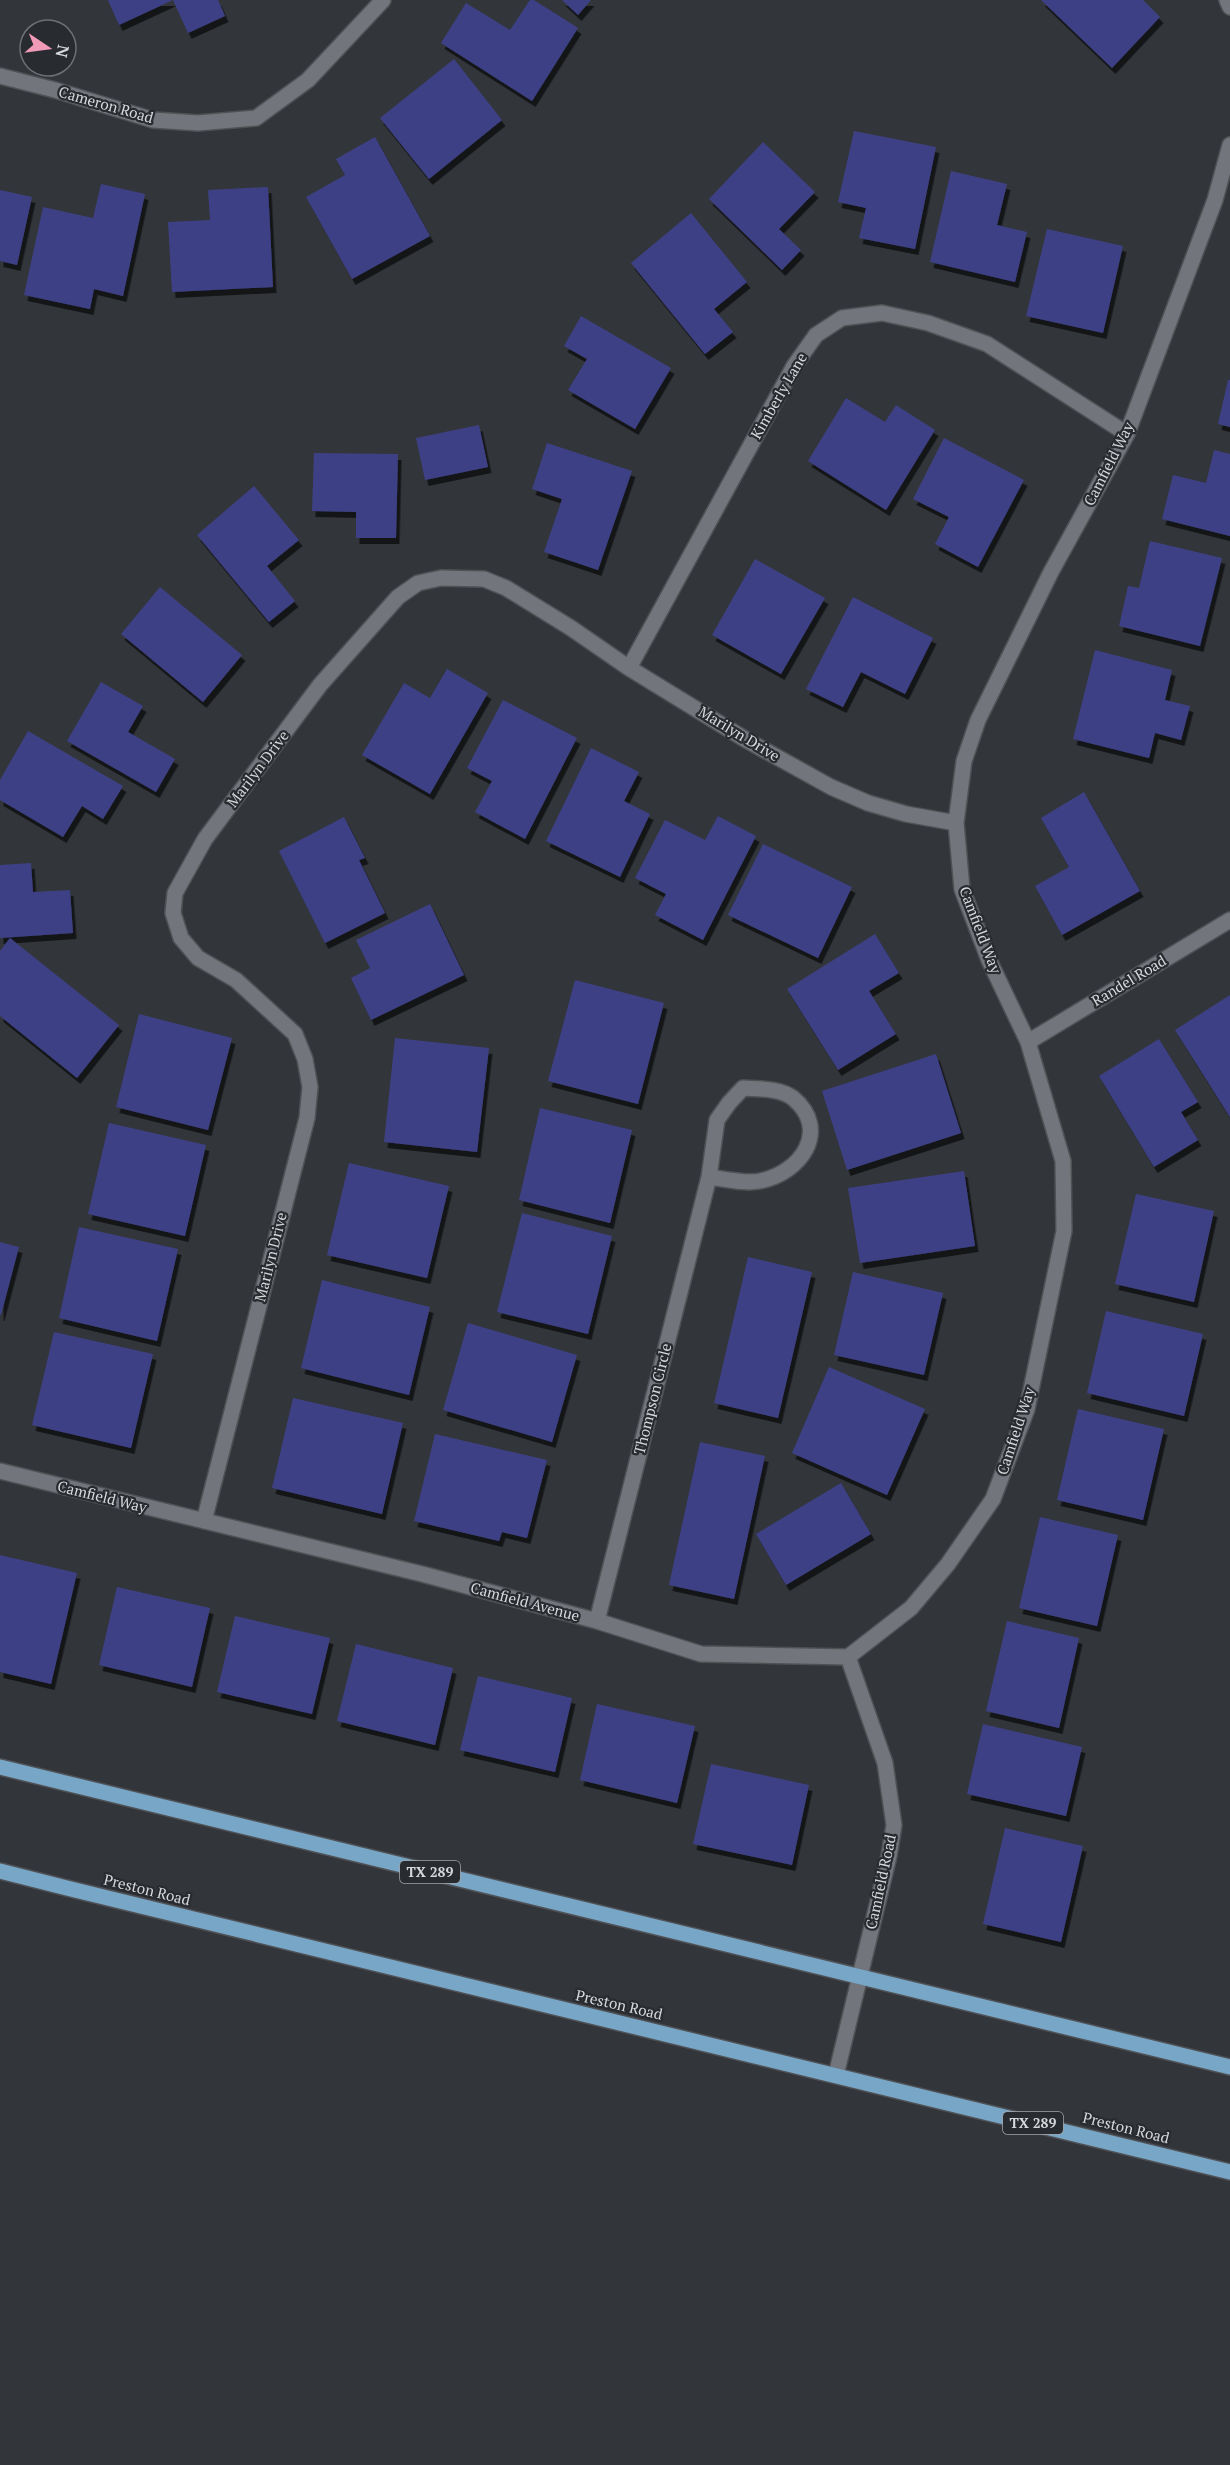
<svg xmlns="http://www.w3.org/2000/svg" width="1230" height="2465" font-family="'PT Serif',serif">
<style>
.building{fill:#3e4184;filter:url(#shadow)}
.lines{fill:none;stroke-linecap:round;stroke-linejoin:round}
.minor-casing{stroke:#4f5155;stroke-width:18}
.major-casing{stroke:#4f5155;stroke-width:18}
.minor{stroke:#72757b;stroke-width:15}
.major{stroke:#77a6c7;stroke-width:15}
.labels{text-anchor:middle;stroke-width:4.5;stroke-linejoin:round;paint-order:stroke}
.shield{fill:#282b30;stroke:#a2a4a8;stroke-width:1.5}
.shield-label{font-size:14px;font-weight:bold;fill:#d6d8db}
.street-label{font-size:15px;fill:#d6d8db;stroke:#282b30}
</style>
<defs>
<filter id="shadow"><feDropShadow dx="3.5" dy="6" stdDeviation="0" flood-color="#0009"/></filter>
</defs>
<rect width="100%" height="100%" fill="#32353a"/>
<path class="building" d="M108,0H218L225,16L188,33L173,0L119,25Z
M530,0H534L578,28L532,101L441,43L466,3L510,30Z
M562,0H591L578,15Z
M1041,0H1143L1160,17L1112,68Z
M454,59L502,120L429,179L380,118Z
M854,131L936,147L915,249L859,238L866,208L838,202Z
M375,137L430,236L352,279L306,197L345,175L336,159Z
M763,142L815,192L779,229L801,250L782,270L709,199Z
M951,171L1007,184L997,225L1027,232L1015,282L930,262Z
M101,184L145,194L123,296L94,289L90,309L24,295L43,207L93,218Z
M268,187L273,287L172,292L168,222L210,220L208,190Z
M0,190L32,197L17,265L0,261Z
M691,213L747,282L714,309L733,332L705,354L631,263Z
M1047,229L1123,246L1103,333L1026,316Z
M581,316L671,368L635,429L568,390L587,359L564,346Z
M1228,380H1230V427L1218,424Z
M846,398L885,422L896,405L935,430L886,510L808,461Z
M479,425L488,467L425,480L416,438Z
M944,438L1024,480L978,567L935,544L949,517L913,499Z
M547,443L632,471L598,570L544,552L562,499L532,489Z
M1214,450L1230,454V536L1162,519L1173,475L1206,483Z
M314,453L398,454L396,538H356V512L312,511Z
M254,486L299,540L267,566L295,601L269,622L197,535Z
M1150,541L1222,558L1200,646L1119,626L1128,586L1139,588Z
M755,559L825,598L781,674L712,635Z
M160,587L242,655L203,702L121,634Z
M853,597L933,638L905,694L861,672L843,707L806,689Z
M1095,650L1172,670L1165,700L1190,706L1181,740L1155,733L1149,758L1073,739Z
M447,669L488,693L430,794L362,755L404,683L430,698Z
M101,682L143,706L128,732L175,759L156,792L67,741Z
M503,700L577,738L525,839L475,812L492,781L467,768Z
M28,731L123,786L103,819L82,806L63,837L0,800V780Z
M591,748L639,772L624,801L650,814L620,877L546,841Z
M1084,792L1140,891L1062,935L1035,886L1069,867L1041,818Z
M718,816L756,836L703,940L655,915L666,894L635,878L665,820L705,840Z
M344,817L365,858L359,860L385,913L325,943L279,851Z
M763,844L852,887L818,958L728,915Z
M31,863L33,892L70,890L73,933L0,938V865Z
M430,904L464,975L371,1020L351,978L370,968L356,940Z
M875,934L899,973L869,991L896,1034L838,1070L787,989Z
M10,938L119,1025L77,1078L0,1016V951Z
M575,980L664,1003L638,1104L548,1081Z
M1230,995V1117L1175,1030Z
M139,1014L232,1038L208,1130L116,1107Z
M395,1038L489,1048L477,1152L384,1142Z
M1159,1039L1198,1102L1181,1112L1198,1140L1154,1167L1099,1076Z
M936,1054L961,1133L847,1170L822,1091Z
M540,1108L632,1130L610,1223L519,1200Z
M109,1123L206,1145L185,1236L88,1214Z
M349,1163L449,1186L427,1278L327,1255Z
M964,1171L975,1246L860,1263L848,1188Z
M1136,1194L1214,1211L1194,1302L1115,1284Z
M522,1213L612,1236L588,1334L497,1312Z
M79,1227L178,1249L157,1341L59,1318Z
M0,1242L19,1247L1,1315H0Z
M748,1257L812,1272L778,1418L714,1403Z
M853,1272L943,1293L924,1375L834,1355Z
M322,1280L430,1307L409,1395L301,1368Z
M1106,1311L1203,1334L1184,1416L1087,1393Z
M468,1323L577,1355L552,1442L443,1410Z
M54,1332L153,1354L131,1448L32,1425Z
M829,1367L925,1409L887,1495L792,1453Z
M293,1398L403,1423L382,1514L272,1488Z
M1078,1409L1164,1429L1143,1520L1057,1500Z
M435,1434L547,1460L527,1538L502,1532L499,1541L414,1521Z
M700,1442L765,1456L734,1599L669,1585Z
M841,1483L871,1534L786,1585L756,1534Z
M1040,1517L1118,1535L1097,1626L1019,1608Z
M0,1555L77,1573L51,1684L0,1672Z
M117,1587L210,1608L192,1687L99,1665Z
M235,1616L330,1638L312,1714L217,1692Z
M1007,1621L1079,1638L1059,1728L986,1711Z
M356,1644L453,1668L435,1745L337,1721Z
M478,1676L572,1698L555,1772L460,1750Z
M597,1704L695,1726L677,1803L580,1780Z
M983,1724L1082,1747L1066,1816L967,1794Z
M711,1764L809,1785L792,1865L693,1844Z
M1005,1828L1083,1846L1061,1942L983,1924Z"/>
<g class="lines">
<defs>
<path id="minor" d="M1227,0L1230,7
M0,76L55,90L153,120L198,123L256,118L308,80L383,0
M629,668L794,366L816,335L842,318L882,313L928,323L987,344L1127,434
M1028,1042L1230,920
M743,1088C759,1089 780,1088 793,1098C831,1130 801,1173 760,1181C745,1184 725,1179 709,1177L717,1120L729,1103Z
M0,1471L422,1574L597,1621L701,1654L848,1657
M204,1521L307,1118L310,1087L305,1059L295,1034L236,980L198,958L181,938L173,913L175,893L205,839L320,685L398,597L418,583L441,578L484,579L506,588L571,628L629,668L748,741L831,787L868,803L906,814L956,823
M597,1621L709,1177
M848,1657L911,1608L948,1564L993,1499L1027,1409L1064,1231L1063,1161L1028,1042L989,960L962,889L956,823L964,761L978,720L1051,572L1127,434L1215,200L1230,145
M836,2075L889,1856L894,1825L885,1763L848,1657"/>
<path id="major" d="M0,1767L1230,2067
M0,1871C409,1975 820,2071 1230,2172"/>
</defs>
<use href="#minor" class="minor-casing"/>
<use href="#major" class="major-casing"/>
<use href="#minor" class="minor"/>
<use href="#major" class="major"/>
</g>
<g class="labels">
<g class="shield">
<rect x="400" y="1861" width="60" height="22" rx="4.5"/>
<rect x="1003" y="2112" width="60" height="22" rx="4.5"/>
</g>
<g class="shield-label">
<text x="430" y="1877">TX 289</text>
<text x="1033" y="2128">TX 289</text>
</g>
<g class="street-label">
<text transform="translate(106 105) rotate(16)" y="5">Cameron Road</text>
<text transform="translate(779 396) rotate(-60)" y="5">Kimberly Lane</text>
<text transform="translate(1109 464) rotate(-63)" y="5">Camfield Way</text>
<text transform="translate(739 734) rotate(31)" y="5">Marilyn Drive</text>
<text transform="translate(258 769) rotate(-53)" y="5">Marilyn Drive</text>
<text transform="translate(980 930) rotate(69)" y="5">Camfield Way</text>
<text transform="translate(1129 981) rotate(-31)" y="5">Randel Road</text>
<text transform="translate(271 1257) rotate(-76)" y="5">Marilyn Drive</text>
<text transform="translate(653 1399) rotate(-76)" y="5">Thompson Circle</text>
<text transform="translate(1016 1431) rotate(-72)" y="5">Camfield Way</text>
<text transform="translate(102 1497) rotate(14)" y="5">Camfield Way</text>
<text transform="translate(525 1602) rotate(15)" y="5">Camfield Avenue</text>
<text transform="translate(881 1882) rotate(-78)" y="5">Camfield Road</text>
<text transform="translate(147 1890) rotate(14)" y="5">Preston Road</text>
<text transform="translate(619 2005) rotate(13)" y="5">Preston Road</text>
<text transform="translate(1126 2128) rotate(14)" y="5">Preston Road</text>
</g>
</g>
<g transform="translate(48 48) rotate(103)"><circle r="28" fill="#282b30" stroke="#6e7074" stroke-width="1.5"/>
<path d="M0-4.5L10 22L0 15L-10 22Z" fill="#f09ab7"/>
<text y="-9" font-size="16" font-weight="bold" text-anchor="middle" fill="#d6d8db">N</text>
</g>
</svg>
